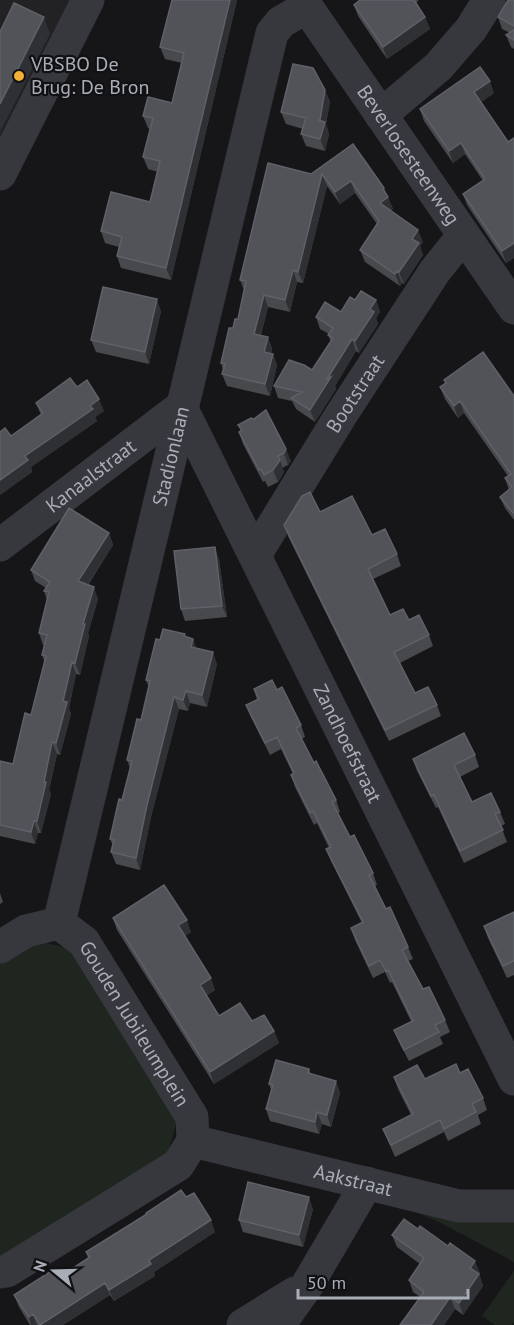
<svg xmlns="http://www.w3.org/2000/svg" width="514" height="1325" font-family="'PT Sans',sans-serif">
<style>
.built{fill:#222225}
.green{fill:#1e261f}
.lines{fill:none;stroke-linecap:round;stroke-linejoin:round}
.minor{stroke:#37383d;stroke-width:33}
.wall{fill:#47494d}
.shaded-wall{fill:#2f3033}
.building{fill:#525359;stroke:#5f6168;stroke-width:1.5}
.poi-dot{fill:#f2b134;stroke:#111113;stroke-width:2}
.labels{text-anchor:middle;stroke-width:4.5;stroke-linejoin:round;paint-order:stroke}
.poi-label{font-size:20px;fill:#a8adb8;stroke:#111113;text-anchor:start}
.street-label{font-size:20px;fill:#a8adb8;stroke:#111113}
</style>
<rect width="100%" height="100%" fill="#161618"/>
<path class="built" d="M0,0H76L0,153Z"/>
<path class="green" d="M38,941L72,949L176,1115V1124L168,1153L0,1260V958Z
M378,1196L514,1216V1262L439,1222Z
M514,1271V1322L512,1325H495L482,1316Z"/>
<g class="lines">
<g class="minor">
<path id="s1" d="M302,0L514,308"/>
<path d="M381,115L438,67L471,29L489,0"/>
<path d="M0,174L88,0"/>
<path id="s2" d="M0,545L181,407L514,1079"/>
<path id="s3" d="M255,555L341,415L435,271L463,236"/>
<path id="s4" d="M59,923L272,33L281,22L307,7"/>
<path id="s5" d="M0,947L26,931L59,923L84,942L192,1117L193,1141L178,1165L7,1271L0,1272"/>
<path id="s6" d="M193,1141L459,1206H514"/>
<path d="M243,1325L295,1293"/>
<path d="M279,1325L306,1287L367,1183"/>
</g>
</g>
<path class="wall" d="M237,0L171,280L121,268L117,256L119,247L105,243L101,231L150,202L158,172L148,169L143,157L150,129L148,128L143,116L172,103L182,63L165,59L160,47Z
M360,0H418V1L416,3L425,17L430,29L387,59L358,16L354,5Z
M514,0V49L511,47L506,35L510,33L502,29L498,17Z
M325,90L330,102L326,124L329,134L325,151L306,146L301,134L303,129L286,124L281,112Z
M494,93L481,102L508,142L514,138V258L506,263L467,205L463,194L483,181L465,154L453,163L424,121L420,109Z
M353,144L384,188L393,209L390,211L423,242L420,246L423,255L404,284L402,283L400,286L365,262L360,250L377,224L355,193L340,204L327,186L303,283L297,282L290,312L268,307L261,335L268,337L272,349L271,353L273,354L277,365L270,396L227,386L222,374L223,370L221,363L233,328L238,319L244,290L240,280L311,174Z
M355,300H376L380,312L376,318L378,324L359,353L356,351L335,386L336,389L315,422L296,409L292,401L278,398L274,386L312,370L331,342L328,335L329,334L320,329L316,317L341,312Z
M161,311L149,364L96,352L91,340Z
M444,380L514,396V520L505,508L500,497L509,490L505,478L508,476L464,413L458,418L445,399L440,387L445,383Z
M77,387L104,411L95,417L97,421L31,467L32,472L0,495V432L11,436L41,415L36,403Z
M251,418L291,461L288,465L282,468L284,472L278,482L268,487L265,481L263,482L243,444L239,432L241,431L238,425Z
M320,512L372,535L397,554L401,566L373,579L390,615L409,620L429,635L433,646L400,663L415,693L437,705L441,716L389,741L288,536L284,525Z
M109,533L113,545L88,585L98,599L88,633L89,636L80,675L76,674L69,708L71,714L60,755L57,754L49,790L51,794L41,833H38L35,844L0,836V761L13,764L31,715L45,663L42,655L44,645H43L39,633L47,600L44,591L46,588L35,581L31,570Z
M219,559L227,617L185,621L181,609Z
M186,637L193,639L196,648L217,664L207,707L190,703L188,711L179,709L151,817L140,870L116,864L111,852L113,846L110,839L122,800L130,768L127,760L141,720L149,688L146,680L160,640Z
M254,689L277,690L301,725L305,737L302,739L314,763L336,800L340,812L338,813L350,837L373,873L377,885L375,886L386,909L408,947L413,959L408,961L423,989L445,1020L450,1032L440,1037L443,1044L409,1061L399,1042L394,1030L411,1021L392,982L390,983L385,972L373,978L355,940L351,928L362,923L331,861L326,849L329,848L317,823L314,825L295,787L291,775L293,774L281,749L270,755L251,717L246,705L257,700Z
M475,755L479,767L460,777L472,802L500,812L505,824L501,826L507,842L464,863L438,807L436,808L417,771L413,759Z
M0,893L3,902L0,904Z
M514,912V975L507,978L488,938L484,926Z
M113,918L191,932L185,936L215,990L206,996L219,1016L252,1021L274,1031L279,1043L214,1084L117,930Z
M309,1069L311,1074L336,1081L340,1093L331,1127L322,1124L319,1134L270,1121L266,1109L271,1090L269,1084Z
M394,1077L425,1079L483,1098L487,1110L478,1115L481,1124L448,1141L444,1132L395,1157L388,1141L383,1129L411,1115L398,1089Z
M186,1197L215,1232L154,1272L155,1276L114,1301L110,1295L63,1325H30L19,1307L14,1295L61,1276L88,1258L86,1252Z
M313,1209L303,1247L243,1232L239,1220Z
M392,1235L480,1273L479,1274L483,1286L463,1315L455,1309L444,1325H400L420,1297L413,1292L409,1280L420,1264L397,1247Z"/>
<path class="shaded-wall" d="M230,0H237L171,280L166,268Z
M44,17L50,34L0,132V104Z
M425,17L430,29L387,59L383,47Z
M490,81L494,93L479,104L474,92Z
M325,90L330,102L326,124L329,134L325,151L320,139V120Z
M461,143L465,154L453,163L449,151Z
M322,174L327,186L303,283L298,272Z
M351,181L355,193L340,204L335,192Z
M384,188L393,209L384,215L380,203L383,189Z
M418,230L423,242L420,246L423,255L404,284L399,272L412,239Z
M514,243V258L506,263L502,251Z
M293,270L297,282L290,312L285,300Z
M397,271L402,283L400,286L395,274Z
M264,295L268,307L258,345L254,334Z
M157,299L161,311L149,364L145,352Z
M376,300L380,312L376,318L378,324L359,353L355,341L370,309Z
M268,337L272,349L269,363L264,352Z
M352,339L356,351L335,386L336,389L315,422L310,410L327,379Z
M273,354L277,365L270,396L265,384Z
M99,399L104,411L95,417L97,421L31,467L32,472L0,495V480L25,456Z
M460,401L464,413L458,418L454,406Z
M286,449L291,461L288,465L284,453Z
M280,460L284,472L278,482L273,470Z
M109,533L113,545L82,593L78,581Z
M215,547L219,559L227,617L222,606Z
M94,587L98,599L88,633L89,636L80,675L75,663L83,624Z
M193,639L197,650L191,647Z
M213,652L217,664L207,707L202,695Z
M72,662L76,674L69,708L71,714L60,755L56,743L63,701Z
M186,691L190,703L188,711L183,700Z
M174,697L179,709L151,817L140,870L136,858L147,805Z
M52,742L57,754L49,790L51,794L41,833L37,821L44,782Z
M34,821L38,833L35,844L31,832Z
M187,920L191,932L183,937L178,925Z
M211,978L215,990L204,997L200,985Z
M274,1031L279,1043L214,1084L210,1072Z
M336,1081L340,1093L331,1127L327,1115Z
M317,1112L322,1124L319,1134L315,1122Z
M309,1197L313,1209L303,1247L299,1235Z
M211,1220L215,1232L154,1272L155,1276L114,1301L109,1290L149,1260Z
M475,1261L480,1273L478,1276L479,1274L483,1286L463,1315L459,1303L470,1268Z
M105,1283L110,1295L63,1325H40Z
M450,1297L455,1309L444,1325H431Z
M33,1314L37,1325H31L29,1317Z"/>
<path class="building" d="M172,0H230L166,268L117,256L122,237L101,231L111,192L150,202L160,161L143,157L153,118L143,116L148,97L172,103L184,53L160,47Z
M360,0H414L425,17L383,47L354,5Z
M508,0H514V26L498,17Z
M14,3L44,17L0,104V32Z
M514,30V40L506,35Z
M293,64L313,68L325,90L320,120H318L325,122L320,139L301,134L306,118L281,112Z
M480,67L490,81L474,92L508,142L514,138V243L502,251L463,194L485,179L461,143L449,151L420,109Z
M353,144L384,188L383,189L388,197L380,203L418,230L412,239L419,243L399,272L397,271L395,274L360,250L379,221L351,181L335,192L322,174L298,272L293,270L285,300L264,295L254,334L268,337L264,352L273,354L265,384L222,374L225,364L221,363L229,328H233L235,319H238L246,281L240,280L268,163L311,174Z
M103,287L157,299L145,352L91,340Z
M361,291L376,300L370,309L374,312L355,341L352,339L327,379L331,377L310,410L291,398L302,392L274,386L289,360L304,365L312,370L333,338L328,335L333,328L316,317L325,302L341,312L350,297L355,300Z
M483,352L514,396V512L513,513L500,497L512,487L505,478L511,474L460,401L454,406L440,387L446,383L444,380Z
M70,378L77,387L87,380L99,399L90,406L93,409L25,456L28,460L0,480V432L5,428L11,436L43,413L36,403Z
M266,410L286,449L284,453L278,456L280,460L273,470L264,475L261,469L259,470L239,432L242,430L238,425L251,418L254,419Z
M310,492L320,512L352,496L372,535L385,529L397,554L368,569L390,615L403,609L409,620L419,615L429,635L394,652L415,693L428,687L437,705L385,730L284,525L302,496Z
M69,508L109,533L78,581L94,587L83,624H85L75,663L72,662L63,701L67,702L56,743L52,742L44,782H46L37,821H34L31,832L0,825V761L13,764L25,713L31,715L46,656L42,655L47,635L39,633L49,592L44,591L50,582L31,570Z
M215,547L222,606L181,609L174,551Z
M163,629L185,634L184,636L193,639L191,647L213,652L202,695L186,691L183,700L174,697L147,805L136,858L111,852L114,840L110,839L119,799L122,800L132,761L127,760L137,719L141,720L150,681L146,680L156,639L160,640Z
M272,680L277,690L282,687L301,725L296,728L314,763L316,761L336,800L332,802L350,837L354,835L373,873L369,875L386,909L390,907L408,947L402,950L423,989L429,987L445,1020L435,1025L439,1032L404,1050L394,1030L413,1021L388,970L386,971L380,960L369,966L351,928L363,922L326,849L331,847L313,811L310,813L291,775L294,773L277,737L265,743L246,705L259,699L254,689Z
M464,733L475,755L454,765L472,802L491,793L500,812L495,814L503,830L460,851L434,795L431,796L413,759Z
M164,885L187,920L178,925L211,978L200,985L219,1016L240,1003L252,1021L264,1015L274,1031L210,1072L113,918Z
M514,912V961L503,966L484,926Z
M276,1060L309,1069L308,1073L336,1081L327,1115L317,1112L315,1122L266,1109L273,1085L269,1084Z
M456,1064L460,1073L468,1069L483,1098L472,1104L476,1112L444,1129L440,1120L391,1145L383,1129L413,1114L394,1077L417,1065L425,1079Z
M248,1182L309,1197L299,1235L239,1220Z
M181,1190L186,1197L194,1193L211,1220L149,1260L151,1264L109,1290L105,1283L40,1325L33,1314L29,1317L14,1295L56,1268L61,1276L90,1257L86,1252L147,1214L146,1213Z
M404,1219L418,1229L420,1226L448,1246L450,1243L475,1261L470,1268L479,1274L459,1303L450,1297L431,1325H400L424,1292L409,1280L424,1258L392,1235Z"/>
<circle class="poi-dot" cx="19" cy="76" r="6"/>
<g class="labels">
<g class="poi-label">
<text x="31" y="71">VBSBO De<tspan x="31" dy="23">Brug: De Bron</tspan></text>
</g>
<g class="street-label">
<text dy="7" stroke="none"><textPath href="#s1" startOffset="188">Beverlosesteenweg</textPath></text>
<text dy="7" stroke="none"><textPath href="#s3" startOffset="190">Bootstraat</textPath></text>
<text dy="7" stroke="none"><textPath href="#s4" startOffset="480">Stadionlaan</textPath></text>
<text dy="7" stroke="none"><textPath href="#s2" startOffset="114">Kanaalstraat</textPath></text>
<text dy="7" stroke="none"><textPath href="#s2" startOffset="603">Zandhoefstraat</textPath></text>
<text dy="7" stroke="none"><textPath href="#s5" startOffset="192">Gouden Jubileumplein</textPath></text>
<text dy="7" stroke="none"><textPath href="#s6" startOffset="165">Aakstraat</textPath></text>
</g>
</g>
<g transform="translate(54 1271) rotate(289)" stroke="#111113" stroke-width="4.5" paint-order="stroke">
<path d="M0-4.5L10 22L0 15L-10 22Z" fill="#a8adb8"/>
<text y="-9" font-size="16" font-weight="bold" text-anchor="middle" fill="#a8adb8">N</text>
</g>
<path d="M298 1289v9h170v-9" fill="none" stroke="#a8adb8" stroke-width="3"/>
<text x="307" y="1289" font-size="18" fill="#a8adb8" stroke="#111113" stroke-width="4.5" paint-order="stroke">50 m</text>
</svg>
